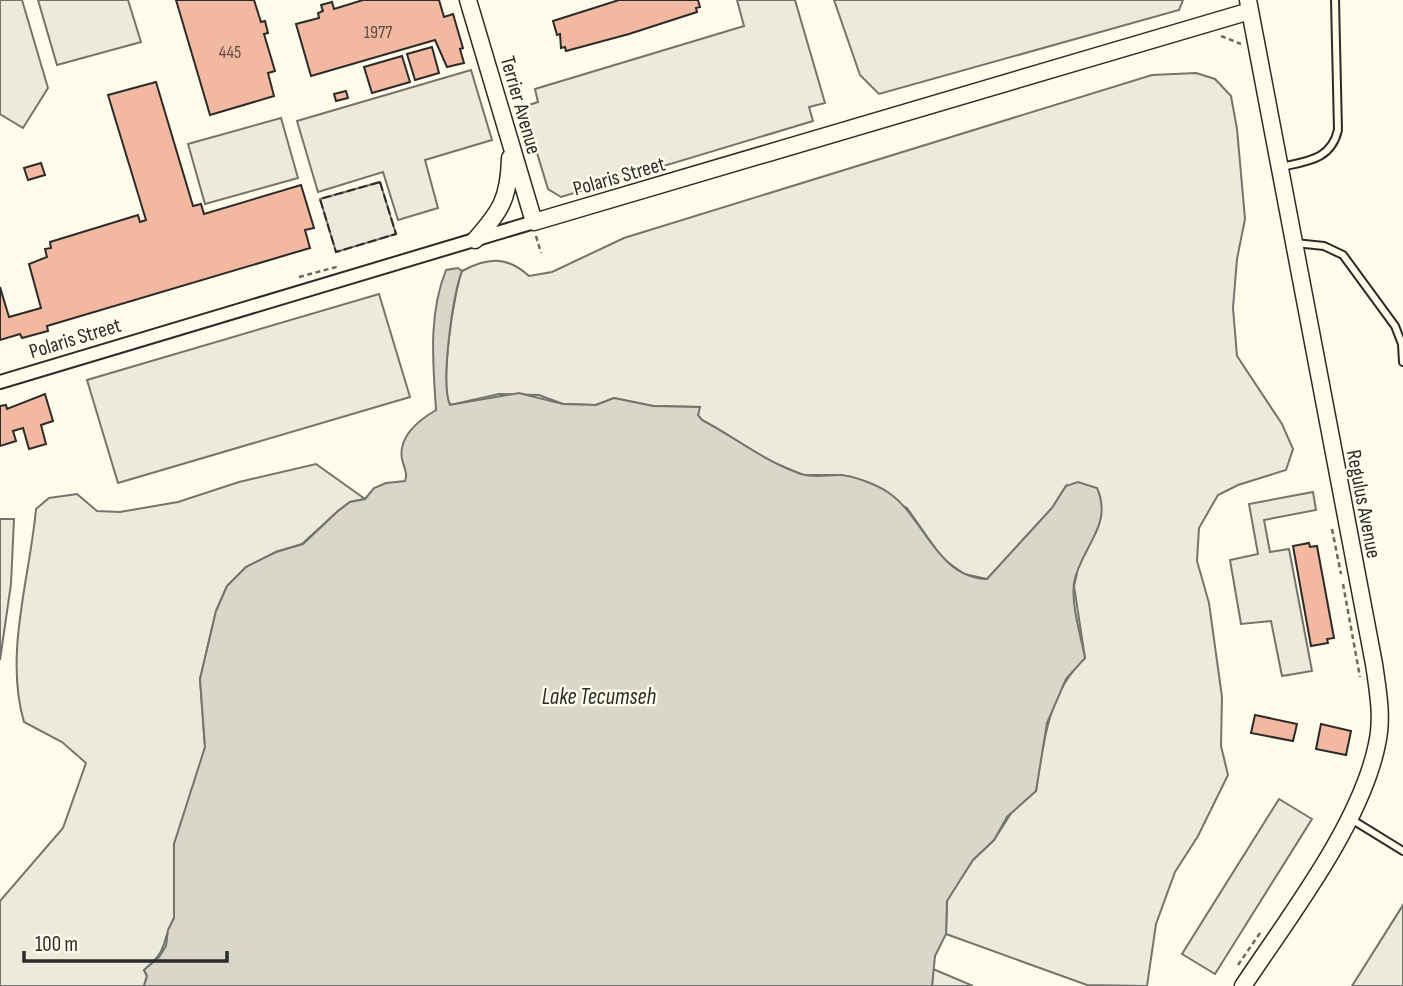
<svg xmlns="http://www.w3.org/2000/svg" width="1403" height="986" font-family="'Sofia Sans Condensed',sans-serif">
<style>
.green{fill:#ecebdb;stroke:#74746e;stroke-width:2}
.parking{fill:#eceadb;stroke:#74746e;stroke-width:2}
.water{fill:#d8d7c9;stroke:#74746e;stroke-width:2}
.building{fill:#f2b8a0;stroke:#2b2b2b;stroke-width:2}
.lines{fill:none;stroke-linecap:round;stroke-linejoin:round}
.service-casing{stroke:#2b2b2b;stroke-width:10}
.minor-casing{stroke:#2b2b2b;stroke-width:16}
.tertiary-casing{stroke:#2b2b2b;stroke-width:19}
.path{stroke:#6a6964;stroke-width:2.5;stroke-dasharray:5 3.5;stroke-linecap:butt}
.service{stroke:#fdfbea;stroke-width:6}
.minor{stroke:#fdfbea;stroke-width:12}
.tertiary{stroke:#fdfbea;stroke-width:16}
.fence{stroke:#2b2b2b;stroke-width:2;stroke-dasharray:9 3.5;stroke-linecap:butt}
.labels{text-anchor:middle;stroke-width:5;stroke-linejoin:round;paint-order:stroke}
.number-label{font-size:18px;fill:#5d4e48}
.street-label{font-size:21px;fill:#2b2b2b;stroke:#fdfbea}
.water-label{font-size:23px;font-style:italic;fill:#2b2b2b;stroke:#fdfbea}
</style>
<rect width="100%" height="100%" fill="#fdfbea"/>
<path class="green" d="M834,0H1183L1179,10L879,94L860,75Z
M471,70L492,140L425,160L438,208L398,220L383,172L318,192L297,121Z
M1196,73L1215,79L1231,96L1237,129L1245,219L1237,259L1233,308L1237,356L1282,424L1293,449L1286,470L1238,485L1218,495L1199,528L1197,561L1209,603L1222,697L1221,746L1228,775L1198,836L1175,872L1156,924L1147,986L1087,985L946,934L947,901L954,887L973,860L994,840L1015,807L1036,791C1043,744 1048,692 1085,658L1074,586L1077,573L1066,486L1052,508L987,579L964,574L942,558L907,508L842,475H803L765,459L702,420L698,415L699,407L653,406L614,398L596,405L563,404L539,395L499,394L450,405C440,384 453,294 462,271C488,257 507,256 529,276L552,272L624,238L1152,75Z
M380,182L396,234L336,252L320,199Z
M316,464L365,499L350,502L338,511L302,544L276,552L246,567L227,586L216,611L200,679L205,747L191,799L174,918C160,943 171,947 144,970L147,976L144,986H0V901L63,828L86,763L62,742L24,722C4,654 30,577 36,509L49,498L77,494L97,511L120,512L178,502L239,482Z
M933,969L973,986H932Z"/>
<path class="parking" d="M0,0H22L48,88L23,128L0,114Z
M38,0H128L141,42L57,65Z
M737,0H795L825,103L809,107L813,121L561,197L548,189L523,107L538,102L535,89L744,26Z
M281,118L298,178L205,204L188,144Z
M379,294L410,397L118,483L87,380Z
M1313,492L1316,510L1264,520L1270,552L1289,549L1312,671L1282,676L1271,621L1241,624L1230,560L1258,554L1249,504Z
M0,519H14L11,584L0,660Z
M1279,799L1312,819L1215,974L1182,954Z
M1403,905V986H1352Z"/>
<path class="water" d="M458,268L462,271C453,294 440,384 450,405L519,393L563,404L596,405L614,398L653,406L700,407L698,415L702,420C735,437 765,462 801,474C813,478 826,475 839,475C852,475 878,485 889,493C925,518 936,577 987,579L1052,508L1066,486L1078,482L1097,488C1114,526 1080,548 1074,583C1071,605 1081,636 1085,658L1066,679L1047,723L1036,791L1007,817L994,840L973,860L947,901L946,934L935,956L932,986H144L147,976L144,970L159,957L166,946L168,930L174,918V844L205,747L200,679L216,611L227,586L246,567L276,552L303,544L338,511L350,502L365,499L374,488L386,483L405,481C408,473 404,468 402,459C398,437 419,420 436,410C433,363 428,315 446,270Z"/>
<path class="building" d="M176,0H254L261,22L265,21L268,33L264,34L275,71L268,73L274,96L210,115Z
M363,0H439L444,17L453,14L463,48L460,49L464,63L447,67L435,40L311,76L296,24L319,18L318,13L323,11L321,5L332,2L334,9Z
M619,0H698L700,7L696,8L697,12L629,34L566,51L565,47L561,48L560,34L557,35L553,21Z
M432,47L439,73L415,80L407,54Z
M402,56L410,82L372,93L364,67Z
M156,82L193,206L201,204L204,214L301,185L314,228L305,230L310,248L47,326L48,331L22,338L20,334L0,340V287L9,317L41,308L29,264L47,257L45,249L51,248L50,242L138,215L140,222L146,220L108,95Z
M346,91L348,98L336,101L334,94Z
M41,163L45,175L28,180L24,168Z
M45,394L53,421L41,425L46,444L29,449L23,428L13,431L16,441L0,446V406L6,405L7,409Z
M1309,543L1310,547L1317,546L1334,638L1327,639L1328,643L1311,646L1293,546Z
M1255,715L1297,724L1293,741L1251,733Z
M1321,724L1351,731L1346,755L1316,749Z"/>
<g class="lines">
<defs>
<path id="service" d="M1281,167C1307,161 1331,160 1338,130L1335,0
M1295,243L1324,246L1343,255L1395,326L1402,344L1403,362
M1351,819L1403,851"/>
<path id="minor" d="M0,382L534,222"/>
<path id="tertiary" d="M468,0L534,222L1250,11
M475,240C501,211 509,198 510,158
M1243,986C1288,918 1361,824 1377,744C1383,718 1378,691 1374,664L1248,0"/>
</defs>
<use href="#service" class="service-casing"/>
<use href="#minor" class="minor-casing"/>
<use href="#tertiary" class="tertiary-casing"/>
<path class="path" d="M1221,36L1241,44
M536,236L541,253
M299,277L340,266
M1332,529L1341,574
M1343,584L1360,677
M1238,965L1262,930"/>
<use href="#service" class="service"/>
<use href="#minor" class="minor"/>
<use href="#tertiary" class="tertiary"/>
<path class="fence" d="M380,182L396,234L336,252L320,199Z"/>
</g>
<g class="labels">
<g class="number-label">
<text x="378" y="38">1977</text>
<text x="230" y="58">445</text>
</g>
<g class="street-label">
<text transform="translate(521 105) rotate(74)" y="7">Terrier Avenue</text>
<text transform="translate(619 176) rotate(-16)" y="7">Polaris Street</text>
<text transform="translate(75 338) rotate(-17)" y="7">Polaris Street</text>
<text transform="translate(1364 504) rotate(79)" y="7">Regulus Avenue</text>
</g>
<g class="water-label">
<text x="599" y="704">Lake Tecumseh</text>
</g>
</g>
<path d="M24 951v10h203v-10" fill="none" stroke="#2b2b2b" stroke-width="3.5"/>
<text x="35" y="951" font-size="21" fill="#2b2b2b" stroke="#fdfbea" stroke-width="5" paint-order="stroke">100 m</text>
</svg>
